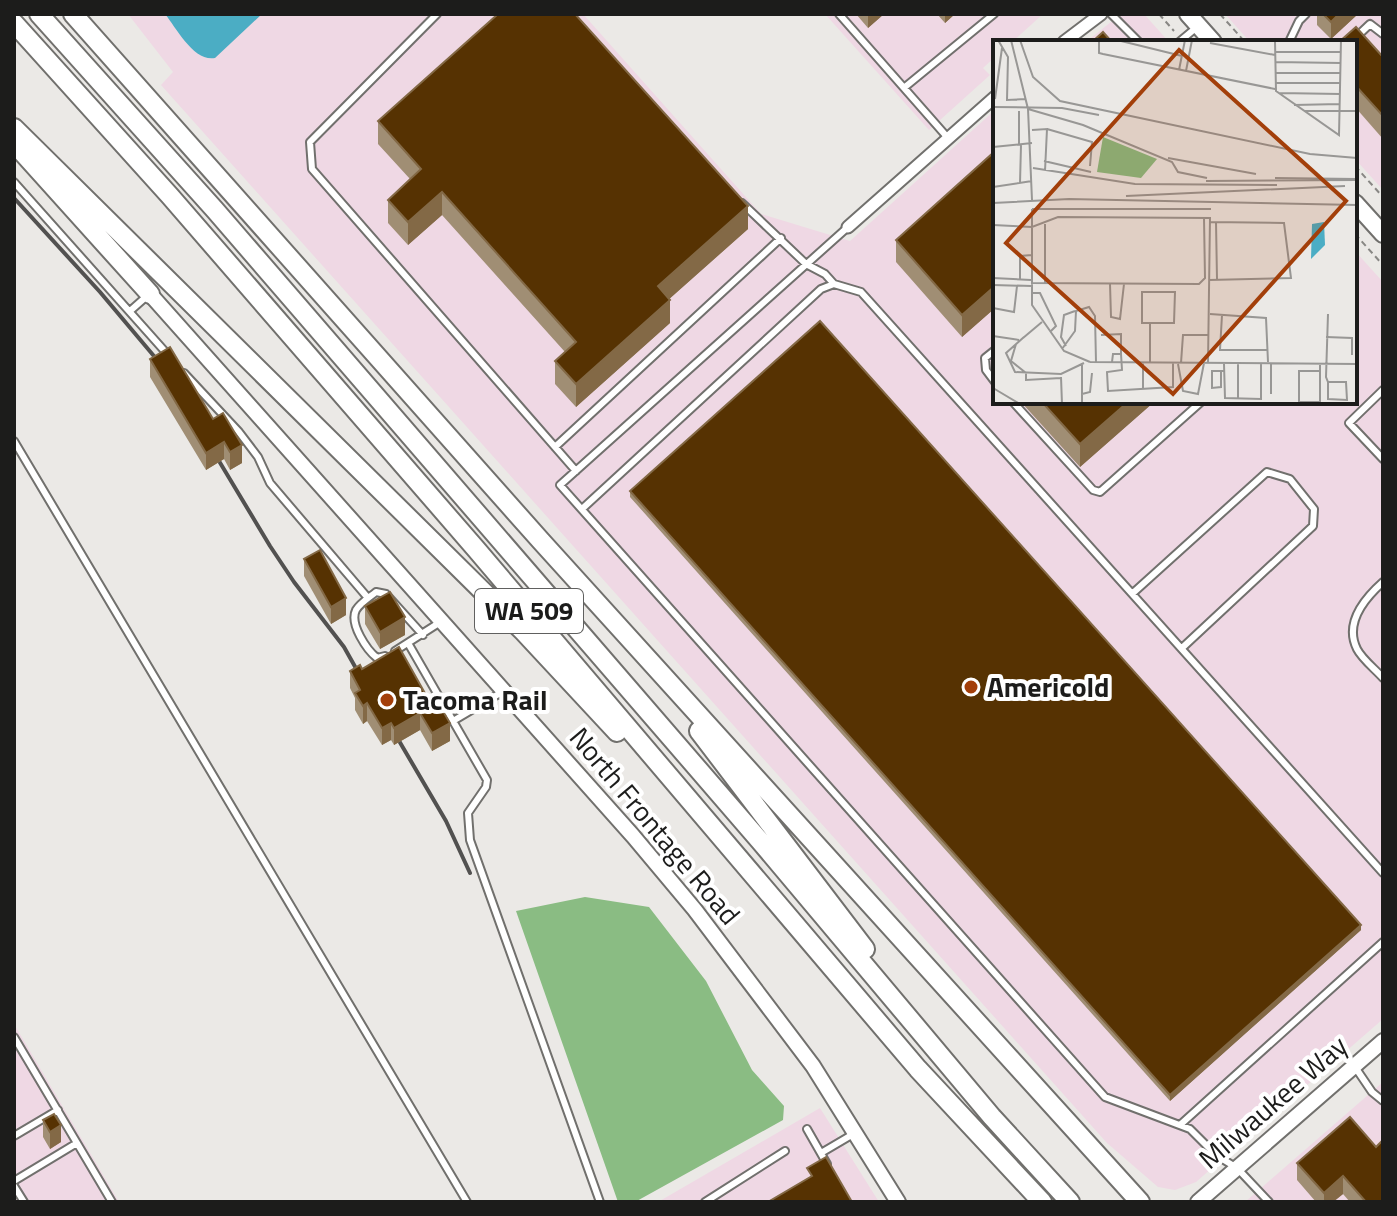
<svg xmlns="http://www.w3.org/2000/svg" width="1397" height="1216" font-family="'Titillium Web',sans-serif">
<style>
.industrial{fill:#efd8e4}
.forest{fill:#8abc83}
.water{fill:#4badc4}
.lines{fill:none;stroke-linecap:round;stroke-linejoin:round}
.service-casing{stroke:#71706d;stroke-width:10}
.minor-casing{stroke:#71706d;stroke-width:15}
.tertiary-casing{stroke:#71706d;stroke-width:18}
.secondary-casing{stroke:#71706d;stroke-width:20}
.trunk-casing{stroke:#71706d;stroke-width:22}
.path{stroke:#888784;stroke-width:2;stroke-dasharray:6 4;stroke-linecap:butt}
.service{stroke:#fff;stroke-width:6}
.minor{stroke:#fff;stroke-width:11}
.tertiary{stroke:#fff;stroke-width:14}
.secondary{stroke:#fff;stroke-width:16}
.trunk{stroke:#fff;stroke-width:18}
.rail{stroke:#525150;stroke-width:4}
.wall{fill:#a08e74}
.shaded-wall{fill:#836946}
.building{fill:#563202;stroke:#836946;stroke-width:2}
.poi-dot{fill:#a33f0a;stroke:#fff;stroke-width:3}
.labels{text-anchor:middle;stroke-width:8;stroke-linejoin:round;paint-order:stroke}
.shield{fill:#fff;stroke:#60605f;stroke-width:2}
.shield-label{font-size:26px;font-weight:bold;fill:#1c1c1b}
.poi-label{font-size:28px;font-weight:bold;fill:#1c1c1b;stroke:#fff;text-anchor:start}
.street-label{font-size:28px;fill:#1c1c1b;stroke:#fff}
.inset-road{fill:none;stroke:#989795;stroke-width:2}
.view{fill:#a33f0a;fill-opacity:0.15;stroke:#a33f0a;stroke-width:4}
.inset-edge{fill:none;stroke:#1c1c1b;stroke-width:4}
</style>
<rect width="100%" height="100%" fill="#ebe9e6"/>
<path class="industrial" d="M128,14H583L761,214L850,241L995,110V402H1355V251L1383,282V1019L1196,1182L1175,1190L1158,1187L1107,1143L161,85L173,72Z
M825,14H1043L1012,42H995V57L983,68L990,75L929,130Z
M1121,14H1144L1169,42H1086Z
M1225,14H1383V190L1355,159V42H1250Z
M14,1024L119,1202H14Z
M1383,1082V1202H1245Z
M820,1108L879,1202H658Z"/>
<path class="forest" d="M585,897L649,907L706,981L752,1070L784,1106L783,1120L635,1202H618L516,911Z"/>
<path class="water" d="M165,14H262L215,58C194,62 177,29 165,14Z"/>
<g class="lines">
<defs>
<path id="service" d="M437,14L310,142L312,169L576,471
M839,14L948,138
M1111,14L1139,42
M1179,42L1197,27
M1289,42L1299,21L1306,14
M1351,42L1370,24L1383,34
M905,87L994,14
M14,182L169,356
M742,203L806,264L825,274L834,284
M848,227L560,485L1105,1097L1190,1129L1216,1155L1237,1168L1269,1202
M130,311L147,296
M995,350L985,358L986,370L995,382
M184,373L239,432L258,457L270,483L368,598
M1383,390L1349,423L1383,459
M1013,402L1093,490L1100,492L1201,402
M14,441L467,1202
M555,447L781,238
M582,509L821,289L834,284L861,292L1383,873
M1383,582C1365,598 1344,623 1357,649C1362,659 1375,669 1383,678
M1133,593L1267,472L1290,479L1314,509L1313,526L1182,648
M408,643L487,780L486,787L468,813L470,840L600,1202
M395,651L442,621
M385,656L377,658C367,650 349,624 356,610C360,603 370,597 376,592L386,594L423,635
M453,721L502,692
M14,1037L112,1202
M1355,1067L1372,1092L1383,1101
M1180,1125L1383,942
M807,1129L827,1164
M14,1136L58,1110
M821,1153L855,1133
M14,1181L77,1143
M14,1186L24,1202
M705,1202L785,1151"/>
<path id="minor" d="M1064,42L1101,14
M848,227L995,97"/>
<path id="tertiary" d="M150,294L633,836L695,910L813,1066L898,1202
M1198,1202L1383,1041"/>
<path id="secondary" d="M1188,14L1213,42
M1355,203L1383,234"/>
<path id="trunk" d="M39,14L215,210L761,842L992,1117L1070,1202
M73,14L541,541L1140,1202
M14,23L170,196L476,549L918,1069L1042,1202
M14,128L524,632L617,732
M14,143L150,294
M699,731L865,949"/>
</defs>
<use href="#service" class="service-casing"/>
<use href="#minor" class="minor-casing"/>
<use href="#tertiary" class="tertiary-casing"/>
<use href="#secondary" class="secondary-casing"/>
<use href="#trunk" class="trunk-casing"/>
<path class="path" d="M1159,14L1174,31
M1220,14L1245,42
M1355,166L1383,197
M1355,234L1383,265"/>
<use href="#service" class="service"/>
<use href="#minor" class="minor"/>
<use href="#tertiary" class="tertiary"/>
<use href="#secondary" class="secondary"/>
<use href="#trunk" class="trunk"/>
<path class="rail" d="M14,198L100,292L164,368
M219,461L270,546L294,582L344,647L367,688
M388,722L446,821L470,873"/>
</g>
<path class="wall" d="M856,14H884L868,28Z
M937,14H955L945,23Z
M1317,14H1358L1331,39L1317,25Z
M1355,42L1383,57V139L1355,107Z
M378,121L748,229L669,299L670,323L576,407L555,384V361L565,352L442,215L408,245L388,223V200L410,179L378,144Z
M995,155V308L962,337L896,262V240Z
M150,359L213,419L242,463L230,470L224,459L206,470L150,377Z
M1021,402H1154L1080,467Z
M630,491L1361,930L1170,1101L630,497Z
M304,559L346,615L331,624L304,576Z
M365,606L405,635L380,649L365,624Z
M399,647L450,741L432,751L420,730L394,745L391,740L382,745L367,721L363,724L355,710V698L350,688V671L362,669Z
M1350,1117L1383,1202H1350L1343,1194L1333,1202H1316L1297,1180V1163Z
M43,1120L61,1142L50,1149L43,1137Z"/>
<path class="shaded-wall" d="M868,14H884L868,28Z
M945,14H955L945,23Z
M1339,14H1358L1331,39V22Z
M442,192V215L408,245V222Z
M748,206V229L658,309V286Z
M995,286V308L962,337V315Z
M670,300V323L576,407V384Z
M1128,402H1154L1080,467V444Z
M224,442V459L206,470V453Z
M242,445V463L230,470V452Z
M346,598V615L331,624V607Z
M405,617V635L380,649V632Z
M367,703V721L363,724V706Z
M420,713V730L394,745V728Z
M391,723V740L382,745V728Z
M450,723V741L432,751V733Z
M1361,925V930L1170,1101V1095Z
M61,1125V1142L50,1149V1132Z
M1343,1176V1194L1333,1202H1324V1193Z"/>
<path class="building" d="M498,14H575L748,206L658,286L670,300L576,384L555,361L576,342L442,192L408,222L388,200L421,169L378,121Z
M1323,14H1339L1331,22Z
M1356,27L1383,57V116L1355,85V42H1339Z
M1103,32L1112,42H1092Z
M993,153L995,155V286L962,315L896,240Z
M820,321L1361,925L1170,1095L630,491Z
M170,347L213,419L223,413L242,445L230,452L224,442L206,453L150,359Z
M1042,402H1128L1080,444Z
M320,550L346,598L331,607L304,559Z
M390,592L405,617L380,632L365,606Z
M399,647L431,704L437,701L450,723L432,733L420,713L394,728L391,723L382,728L367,703L363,706L355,693L360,690L350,671L360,665L362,669Z
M54,1114L61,1125L50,1132L43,1120Z
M1350,1117L1376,1147L1383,1140V1202H1366L1343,1176L1324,1193L1297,1163Z
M826,1157L852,1202H768L812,1176L807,1168Z"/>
<g class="poi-dot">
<circle cx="971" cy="687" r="8"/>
<circle cx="387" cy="700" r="8"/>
</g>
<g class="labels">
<rect class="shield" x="475" y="589" width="108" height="44" rx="6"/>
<g class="shield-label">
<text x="529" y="620">WA 509</text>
</g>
<g class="poi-label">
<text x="987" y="697">Americold</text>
<text x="403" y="710">Tacoma Rail</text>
</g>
<g class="street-label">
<text transform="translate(655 826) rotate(50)" y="10">North Frontage Road</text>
<text transform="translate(1273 1102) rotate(-41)" y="10">Milwaukee Way</text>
</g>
</g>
<g transform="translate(993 40)">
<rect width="364" height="364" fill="#ebe9e6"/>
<path d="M110,97L164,119L148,138L104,132Z" fill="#8abc83"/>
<path d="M331,182L332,205L318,219L319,184Z" fill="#4badc4"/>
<path class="inset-road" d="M5,0L15,17L14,60L33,59M18,0L35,69L39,160M27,0L40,37L67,61L317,114L364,118M106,0V13L110,14L282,49M124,0L189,16M203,0L348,1M282,1L283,51L346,95L348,0M217,3L282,15M282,12H348M282,22L348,23M186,30L192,0M193,31L199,0M282,33H348M282,43H347M364,48V104M286,53L347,54M2,59L9,8M301,65L347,64M0,67L69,68L106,75M35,69L90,85L179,122L185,132L214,138M26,71V105M311,71H362M54,89L99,102L97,126M39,90L54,89L52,131M0,107L39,103M175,118L263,134M51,121L98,132M40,128L142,144L284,145M282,138L364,139M213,141L364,140M27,143L28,105M0,147L39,141M133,156L352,146M0,163L76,159L364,165M39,169V265L71,311L97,322M39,169H218M223,182L224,239M52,184V243M0,185L39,187L65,177L217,178L215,323M0,238L38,240M27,239V216L39,215M216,240L298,238L291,183L217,182M38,243L206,244L212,238L211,178M117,244L118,277L127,279L131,244M0,245L38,246M182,252L181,283H149V252ZM38,253H47L63,286L57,292M0,268L21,272L24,246M217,274L273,278L275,322M229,275L227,310H275M157,283V323M108,295L128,294V314M0,296L26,300M31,297L13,313L22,332L68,334L91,323M333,297L359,298V315M30,298L49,282M23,304L18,321L33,333V340L68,338M73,306L68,297L71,275L82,271M69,309L82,291L83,271L96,267L102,276L103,322M97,322L364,324M119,322L120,314H128L129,330L114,332L115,351L180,347V323M150,323V350M188,323L190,295H215M185,324L190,351L205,354L211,323M231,324L232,358L268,359V323M327,324V362H306V331H327M228,331V347L219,348V331H231M68,337L69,364M335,342V359L354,360L353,342H335L333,337L335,274M0,348L27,364M89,354L97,352L99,333M278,354V323M245,359V323M89,364V323"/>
<path class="view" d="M186,10L353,161L180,354L13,203Z"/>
<rect width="364" height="364" class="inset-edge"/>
</g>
<rect width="1397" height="1216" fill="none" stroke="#1c1c1b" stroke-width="32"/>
</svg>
